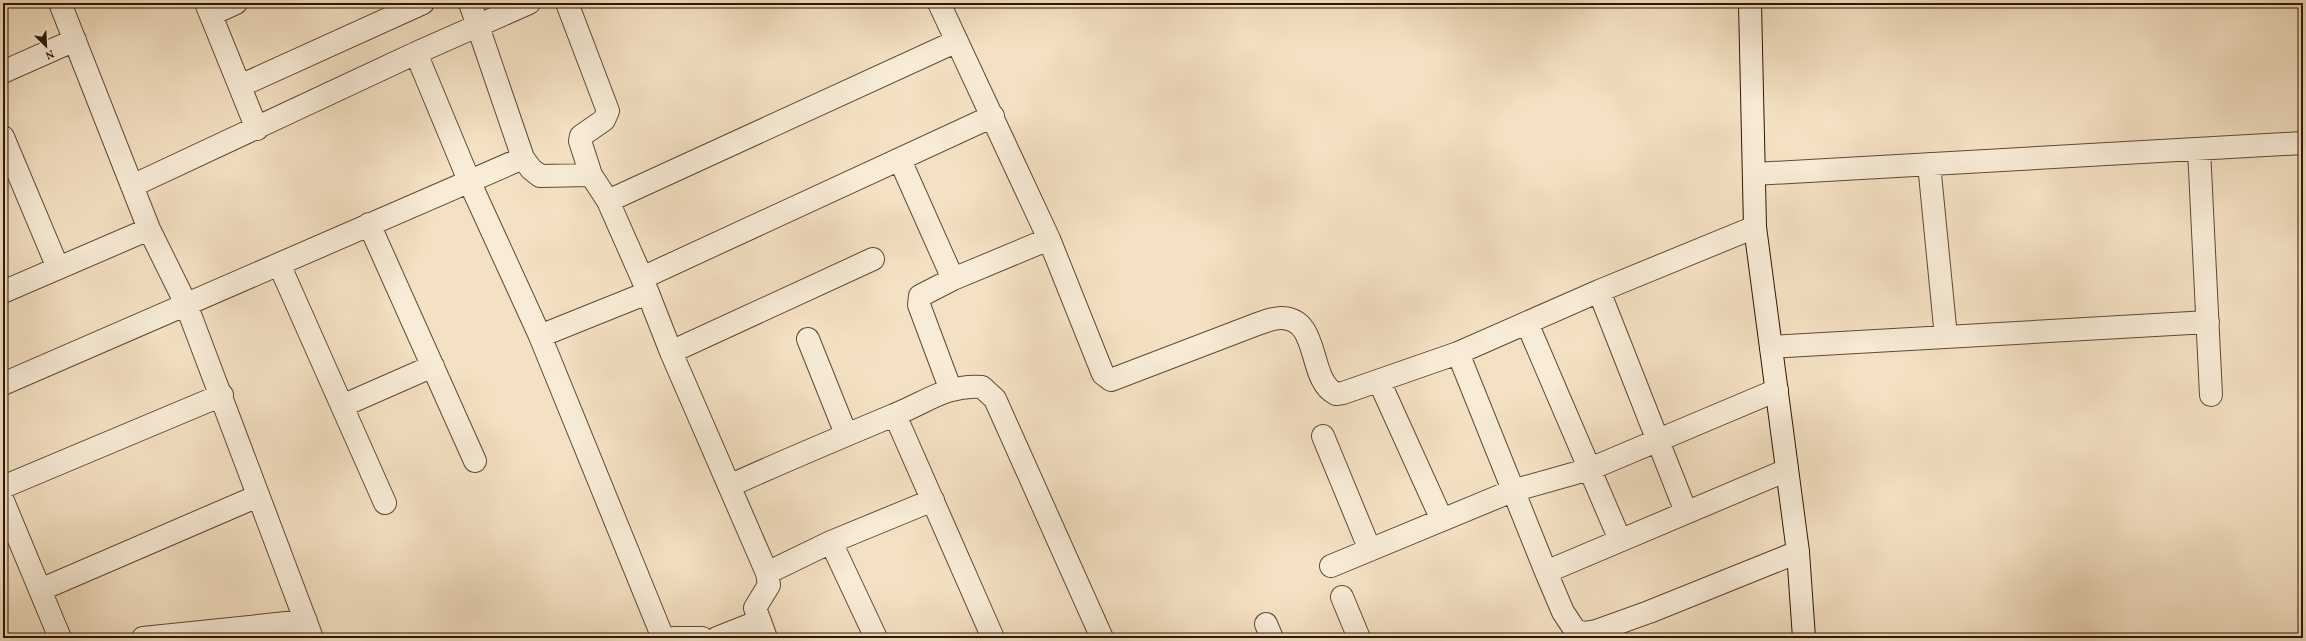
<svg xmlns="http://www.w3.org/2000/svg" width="2306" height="641" font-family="Vollkorn,serif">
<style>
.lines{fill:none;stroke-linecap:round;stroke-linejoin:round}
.street-casing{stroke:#5f4932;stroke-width:24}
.secondary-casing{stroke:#2d1601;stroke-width:24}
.street{stroke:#f8ecd8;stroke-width:22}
.secondary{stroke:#f8ecd8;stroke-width:22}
</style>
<rect width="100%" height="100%" fill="#f4e1c3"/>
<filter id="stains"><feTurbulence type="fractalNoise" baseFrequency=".005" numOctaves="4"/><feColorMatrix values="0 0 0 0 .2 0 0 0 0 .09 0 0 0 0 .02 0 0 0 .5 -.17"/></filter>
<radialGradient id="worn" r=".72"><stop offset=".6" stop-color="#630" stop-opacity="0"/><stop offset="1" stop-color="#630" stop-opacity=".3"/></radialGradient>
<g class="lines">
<defs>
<path id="street" d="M60,3L149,229L186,304L312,638
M206,3L257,129
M470,3L523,158
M567,3L608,111L604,120L581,136L580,141L591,175L608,201L642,278L671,352L767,573L769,585L755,608L766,638
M939,3L1049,239L1103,374L1111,380L1260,323C1266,321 1274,318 1281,318C1321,318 1307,380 1336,394L1343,393L1458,353L1599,291L1755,227
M212,14L236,3
M416,53L470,183L540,336L663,638
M3,72L75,40
M240,86L423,3
M3,137L58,268
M2199,149L2211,395
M900,160L953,279
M1929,164L1946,337
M1754,174L2303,143
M132,186L416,53L529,3
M608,201L957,41
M369,224L475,461
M279,264L385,503
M642,278L993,116
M1599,291L1686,512
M3,292L149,229
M1527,323L1620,540
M540,336L647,293
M808,339L846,434
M1771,347L2208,322
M671,352L873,259
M1458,353L1546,572L1563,612L1575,630L1583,633L1596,631L1649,612L1798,552
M1379,381L1442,520
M3,384L523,158L531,169L540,176L591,175
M950,388L919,305L920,296L953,279L1049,239
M342,406L433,366
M895,415L993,638
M1323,436L1370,550
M729,486C784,461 839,438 894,415C925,403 947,384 982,387L995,399L1102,638
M3,487L222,395
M3,501L60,638
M831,542L876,638
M1331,566L1512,491L1590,469L1777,390
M1546,572L1787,470
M767,573L831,542L933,500
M40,590L258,496
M1342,597L1359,638
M1266,624L1272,638
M143,638L306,621
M674,638H702
M717,638L760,621"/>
<path id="secondary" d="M1750,3L1755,227L1798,552L1804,638"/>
</defs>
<use href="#street" class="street-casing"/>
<use href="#secondary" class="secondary-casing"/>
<use href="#street" class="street"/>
<use href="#secondary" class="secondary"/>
</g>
<rect width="2306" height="641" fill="none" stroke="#f4e1c3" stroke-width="16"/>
<rect x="4" y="4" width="2298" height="633" fill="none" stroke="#2d1601" stroke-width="2"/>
<rect x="8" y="8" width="2290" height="625" fill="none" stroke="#2d1601"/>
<g transform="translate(46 46) rotate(156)" stroke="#f8ecd8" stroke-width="3" paint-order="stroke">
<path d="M0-3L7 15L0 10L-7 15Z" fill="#2d1601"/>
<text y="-6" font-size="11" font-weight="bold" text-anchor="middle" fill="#2d1601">N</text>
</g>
<rect width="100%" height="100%" filter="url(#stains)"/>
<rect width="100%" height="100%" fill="url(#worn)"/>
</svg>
